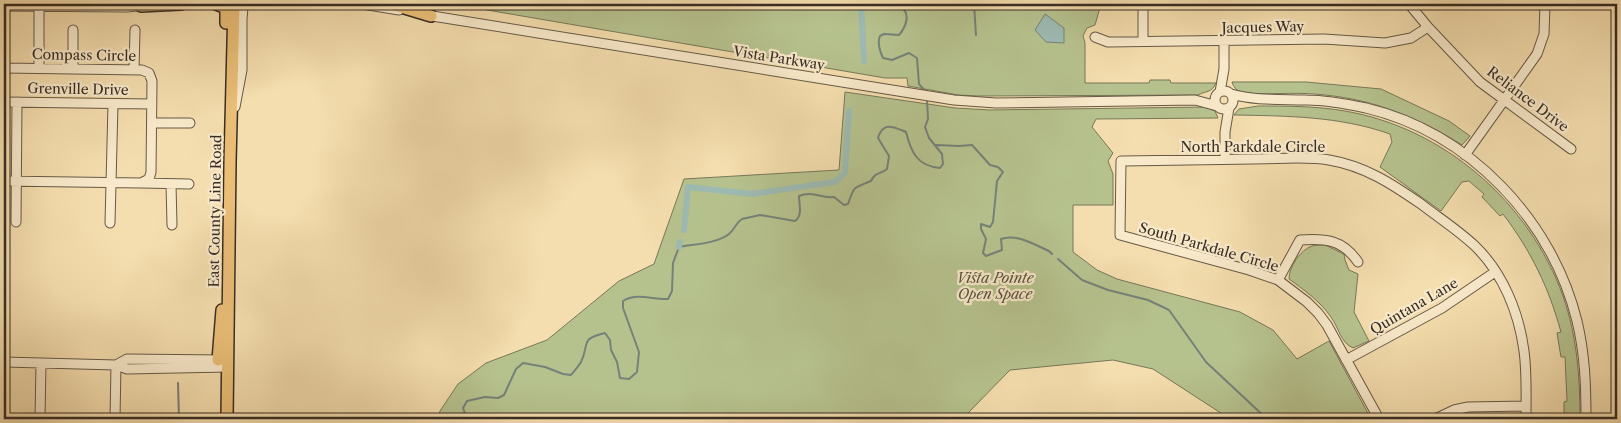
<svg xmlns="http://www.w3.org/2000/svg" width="1621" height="423" font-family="'Libre Caslon Text',serif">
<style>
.green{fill:#b6c28e;stroke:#777859}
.water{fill:#9dbab2;stroke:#758279}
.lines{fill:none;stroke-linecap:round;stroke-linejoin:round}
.stream{stroke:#758279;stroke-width:2}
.canal{stroke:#9dbab2;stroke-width:6}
.minor-casing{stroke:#675946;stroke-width:11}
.major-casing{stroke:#382d24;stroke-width:14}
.minor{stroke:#f8e9ca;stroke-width:9}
.major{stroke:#eabe77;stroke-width:11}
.labels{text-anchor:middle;stroke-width:4.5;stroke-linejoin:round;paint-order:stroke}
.street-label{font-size:14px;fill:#382d24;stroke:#f8e9ca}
.park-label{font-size:14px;font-style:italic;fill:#58523e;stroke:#f8e9ca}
</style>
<rect width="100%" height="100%" fill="#f4ddae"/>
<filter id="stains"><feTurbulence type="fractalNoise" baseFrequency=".004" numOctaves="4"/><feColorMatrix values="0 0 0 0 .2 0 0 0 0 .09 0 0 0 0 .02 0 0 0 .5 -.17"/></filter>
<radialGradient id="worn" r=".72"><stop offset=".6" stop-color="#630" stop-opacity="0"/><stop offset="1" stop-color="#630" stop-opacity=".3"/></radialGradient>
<path class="green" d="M452,4H1101L1095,25L1087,28L1083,36L1085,43V83H1149L1150,80H1170L1171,83H1216C1212,93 1205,91 1198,95L979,96L958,95L908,86L907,78H885Z
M1232,82H1306L1381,89L1449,121L1470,136L1462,145C1420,118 1375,100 1325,95C1301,92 1276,94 1252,94V93C1242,93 1235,92 1232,82Z
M845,92L955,108L990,110L1206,107L1215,111L1218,118L1096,119L1092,127L1113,153L1108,161L1113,174V205H1073V252L1097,270L1117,279L1240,312L1273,330L1297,359L1329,341L1371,419H1230L1153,369L1113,360L1010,370L969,412L966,419H913L912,416L886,419H438L440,411L458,384L486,363L547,340L619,281L654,264L684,179L839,170Z
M1258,106C1287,106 1316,106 1345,111C1444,128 1529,202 1563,296C1577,336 1580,378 1580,419H1564V402L1567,401L1565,357H1561L1557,333L1561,332C1549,288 1531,251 1503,214L1500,216L1482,197L1484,194L1469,181L1462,182L1441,211L1380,167L1392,142L1390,134C1339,116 1287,116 1234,115L1239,109Z
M1325,245L1344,254L1345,260L1349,270L1358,274L1354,312L1369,341L1353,348C1340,342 1339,328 1331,317C1320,301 1304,290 1289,279C1289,267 1300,250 1312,246C1316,245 1321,245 1325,245Z"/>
<path class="water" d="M1045,14L1064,28V43L1046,42L1035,30Z"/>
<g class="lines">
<path class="stream" d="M886,4C890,5 895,5 899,6C912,12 906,27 899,35L884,34L880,36C877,42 880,52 883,58L892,60L909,53L917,58L919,84L926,92
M974,4L976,35
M936,145L959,146L972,145L990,165L998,167L1003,172L997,181L993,222L990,227L981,224V229L986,239L983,253L986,256L1002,250L1001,239C1016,233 1035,245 1049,251L1052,254
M1058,259L1082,280L1108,290L1148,300L1169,310L1206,362L1267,419
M178,383L179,419
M467,419L463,408L467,401L485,397L498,398L504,395L516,369L523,363L545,367L563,374L571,375C574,371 579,366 581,362C590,344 579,339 605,333L610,340L611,350L617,362L620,378L629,379L637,372L639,352L623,308V301C636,292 654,300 668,299L672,291L673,263L679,247C694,244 716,244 729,234C734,230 736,223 742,219L760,215L795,221C803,215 799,205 799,196C813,190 821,199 834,197L844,205L848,204C855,185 852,189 871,181C876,171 880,175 887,169L889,156L878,138C883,121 894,127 906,132C911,152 917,166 940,168L943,164L942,154L929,138L925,127L928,119L927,100"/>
<path class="canal" d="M861,4L864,61
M684,230L688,187L752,194L835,182L845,173L849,111
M679,247L680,242"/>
<defs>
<path id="minor" d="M362,4L399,10
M1143,4V41
M1409,4L1428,27L1480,82L1571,149
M4,6L127,7L146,5
M426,15L954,100L996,103L1195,100L1217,106
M1095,37L1108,42L1324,39L1385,43L1411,38L1428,27
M4,38V68
M4,68L142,70L149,73L152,81L151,172L149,179L141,183L4,181
M39,68V7
M73,69V30
M134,70L135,30
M1215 100a9 9 0 1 1 18 0a9 9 0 1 1-18 0Z
M1220,92L1224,69V41
M1231,94C1256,101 1281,99 1307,100C1327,100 1347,104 1366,108C1470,133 1552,220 1577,321C1585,354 1586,386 1586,419
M4,102L152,104
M235,107L242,70V19L243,7L246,4
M152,123H190
M1465,155L1537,54L1544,34L1545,4
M1225,159V132L1229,108
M142,183L189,184
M171,184L172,225
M16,222L17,102
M110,223L113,104
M1278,280L1300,240C1326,238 1343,240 1358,262
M1346,360L1442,308L1495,272
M4,362L116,365L127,369L228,367
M116,365L127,359L225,360
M40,419L41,363
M115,419L116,365
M1379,419L1327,325L1318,313L1307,302L1278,280L1249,270L1120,235L1121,161C1165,160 1209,160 1254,159C1279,159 1305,156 1329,160C1365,166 1392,184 1421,204C1439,218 1458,230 1475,246C1503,273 1519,313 1524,351C1527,373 1526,397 1526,419
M1435,419L1454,410L1468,407L1526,406"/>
<path id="major" d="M216,4L226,8V23
M391,4L431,16
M141,6L181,4
M218,360L222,310
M227,419L230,162L234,4"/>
</defs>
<use href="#minor" class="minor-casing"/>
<use href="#major" class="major-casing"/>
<use href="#minor" class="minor"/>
<use href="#major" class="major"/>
</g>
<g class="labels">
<g class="street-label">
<text transform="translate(1263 27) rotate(-1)" y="5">Jacques Way</text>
<text transform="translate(84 55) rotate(1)" y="5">Compass Circle</text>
<text transform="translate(779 58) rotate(9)" y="5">Vista Parkway</text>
<text transform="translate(78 89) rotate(1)" y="5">Grenville Drive</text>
<text transform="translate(1528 99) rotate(37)" y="5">Reliance Drive</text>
<text x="1253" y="152">North Parkdale Circle</text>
<text transform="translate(215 211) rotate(-89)" y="5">East County Line Road</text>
<text transform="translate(1209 247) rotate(16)" y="5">South Parkdale Circle</text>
<text transform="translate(1414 306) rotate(-30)" y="5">Quintana Lane</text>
</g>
<g class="park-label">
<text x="995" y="283">Vista Pointe<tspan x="995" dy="16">Open Space</tspan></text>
</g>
</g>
<rect width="1621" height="423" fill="none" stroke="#f4ddae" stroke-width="20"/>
<rect x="5" y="5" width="1611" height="413" fill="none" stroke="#382d24" stroke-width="2.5"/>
<rect x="10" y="10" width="1601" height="403" fill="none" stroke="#382d24"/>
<rect width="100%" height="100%" filter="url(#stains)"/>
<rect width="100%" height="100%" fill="url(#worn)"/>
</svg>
